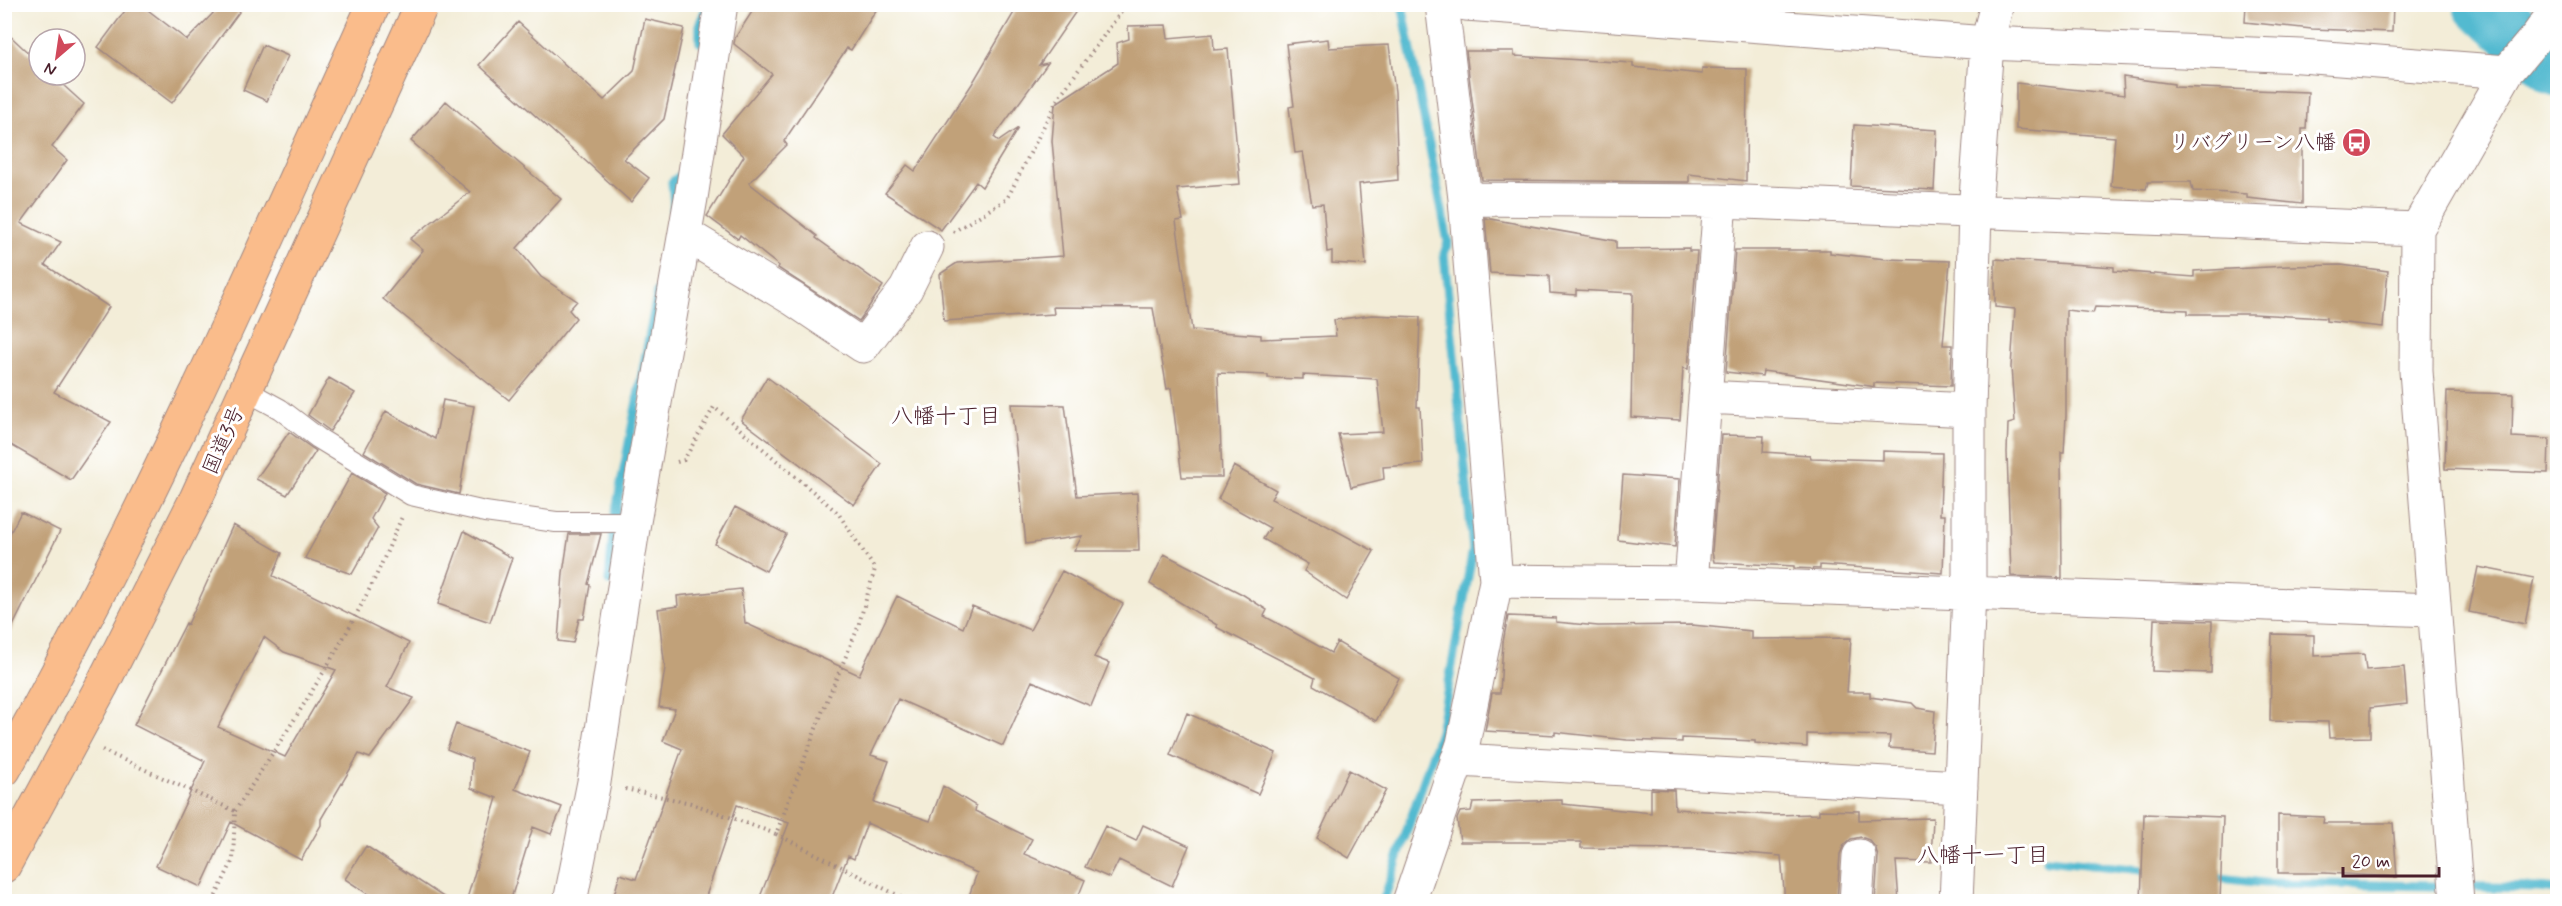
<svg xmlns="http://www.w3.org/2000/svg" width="2562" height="906" font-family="Mynerve,'Klee One',sans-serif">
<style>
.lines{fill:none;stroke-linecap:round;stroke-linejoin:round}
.stream{stroke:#52bad0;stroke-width:9}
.river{stroke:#52bad0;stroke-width:57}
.building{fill:#c1a179;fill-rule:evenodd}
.service-casing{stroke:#9e8682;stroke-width:22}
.minor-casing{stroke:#9e8682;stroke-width:35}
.trunk-casing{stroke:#9e8682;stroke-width:35}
.path{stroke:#9e8682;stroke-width:4;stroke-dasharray:1.5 4.5;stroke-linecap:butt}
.service{stroke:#fff;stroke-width:20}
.minor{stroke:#fff;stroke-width:33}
.trunk{stroke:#fabc8b;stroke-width:33}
.labels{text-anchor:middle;stroke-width:6;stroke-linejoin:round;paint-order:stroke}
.poi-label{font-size:21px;fill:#4a1f2b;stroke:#fff;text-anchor:end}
.street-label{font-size:21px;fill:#4a1f2b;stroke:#fff}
.neighbourhood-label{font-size:22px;fill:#4a1f2b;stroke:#fff}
</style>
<rect width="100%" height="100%" fill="#fff"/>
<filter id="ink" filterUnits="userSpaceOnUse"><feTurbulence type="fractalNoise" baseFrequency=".0167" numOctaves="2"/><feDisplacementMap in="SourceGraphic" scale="12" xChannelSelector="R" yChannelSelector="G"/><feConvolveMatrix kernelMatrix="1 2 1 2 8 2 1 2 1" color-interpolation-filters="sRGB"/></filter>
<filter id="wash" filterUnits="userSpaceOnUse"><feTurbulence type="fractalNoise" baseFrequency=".008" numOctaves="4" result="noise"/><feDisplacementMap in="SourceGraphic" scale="24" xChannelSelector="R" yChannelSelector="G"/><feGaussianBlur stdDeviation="1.35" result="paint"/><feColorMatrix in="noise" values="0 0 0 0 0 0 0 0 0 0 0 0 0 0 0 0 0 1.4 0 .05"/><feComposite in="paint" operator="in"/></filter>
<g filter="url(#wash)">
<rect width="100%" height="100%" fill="#f3edd8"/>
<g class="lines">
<path class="stream" d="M700,42V23L706,9
M673,212L674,204L672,182L686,171
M609,581L614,521L658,291
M2047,860L2152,871
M2211,877L2264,883L2539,888L2558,890
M1383,902L1440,732L1473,549L1444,254L1448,242L1402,4"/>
<path class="river" d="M2481,4L2558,68"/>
</g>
<g id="blocks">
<path class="building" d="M130,4H140L187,40L222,4H245L172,103L98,47Z
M757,4H880L851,50L847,48L784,141L787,145L749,183L817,236L816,238L883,286L859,321L778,268L779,266L740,235L738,239L707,216L744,156L722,134L772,74L734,44L735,38Z
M1019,4H1081L1039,65L1048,63L994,137L999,141L1018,128L982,187L976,182L941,230L885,193L907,165L915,171L972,84Z
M2246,4H2393L2392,32L2312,29L2245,22Z
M645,19L684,28L664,119L624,159L649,178L631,202L479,65L518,22L604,100L634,71Z
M1166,25L1168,38L1213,34L1214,50L1228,49L1240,184L1177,189L1183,220L1176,221L1192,330L1261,335V339L1336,336L1334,320L1372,315L1420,317L1417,407H1420L1423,464L1383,467L1384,479L1351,487L1338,434L1383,432L1377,379L1303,375V379L1268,378V375L1218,373L1222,477H1182L1171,388L1167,389L1153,308L1053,307L1054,314L944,321L940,274L957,263L1063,256L1052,141L1055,104L1118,63L1117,43L1129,39L1128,26Z
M4,30L39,63V75H52L84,104L52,147L67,160L21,223L61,242L45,265L109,307L54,392L111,422L71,480L4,441Z
M1328,39L1329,48L1389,45L1395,92L1398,180L1359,184L1366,265L1332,263V251L1327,252L1323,204L1312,205L1303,152L1295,153L1289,107L1294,106L1286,44Z
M263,45L288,56L267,101L243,90Z
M1466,51H1514V56L1633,63V67L1702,74V68L1747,69L1746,181L1689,174V182L1482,180Z
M2123,77L2174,84V87L2308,92L2306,129H2302V204L2247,198V194L2193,191L2191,182H2148L2146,189L2111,186L2115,137L2016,129V83L2124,95Z
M446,101L561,199L517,248L541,277L577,301L569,310L576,318L509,400L383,299L423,250L410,239L470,192L411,141Z
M1854,125L1937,130L1934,190L1851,186Z
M1485,218L1616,241V249L1689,248V251H1697L1688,369L1683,368L1680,420L1631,417L1633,293L1576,290V295L1550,293L1549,276L1490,273Z
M1735,250H1830V253L1886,259L1950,261L1943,345H1952L1951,386L1874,383V387L1870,386L1763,371L1762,376L1726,372Z
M1995,259L2114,267V271L2194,277V271L2287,266L2341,265L2388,271L2383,327L2326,321V318L2253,314H2188V310L2095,307L2093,313L2066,310V416L2064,452H2061L2062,578L2011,576L2007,452L2008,424L2015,422L2011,367L2015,309L1995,307Z
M767,377L882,464L854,505L741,420Z
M329,378L355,393L330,431L308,415Z
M2447,392L2513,394L2512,437L2549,439L2548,473L2445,469Z
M443,400L474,406L459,494L416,484L364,452L386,411L435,439Z
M1011,404L1065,405L1077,496L1137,493L1139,551H1074L1082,536L1026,544Z
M289,432L316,451L287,495L256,479Z
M1721,435L1764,436L1763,452L1810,455L1811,458L1883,460V451L1942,453L1940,515H1945L1943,573L1820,565V569L1794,568V566L1714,562L1712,552Z
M1234,466L1276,490L1271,499L1322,523L1374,551L1346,600L1304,571L1308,564L1263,539L1270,528L1218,499Z
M352,473L385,493L371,519L378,528L352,574L305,558Z
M1623,475L1680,479L1675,547L1618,540Z
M735,507L786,534L766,571L715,544Z
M21,512L60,531L4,644V545Z
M233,525L282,553L273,576L409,643L387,687L414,698L370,758L359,754L321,819V825L301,860L231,822L201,887L156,866L205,761L134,725L186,623L188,624ZM264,637L284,652L336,670L285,757L218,727Z
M464,531L512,558L490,622L438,604Z
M569,534H601L588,584L590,585L584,619H579L573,643L558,641L563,573Z
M1164,554L1242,594L1267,610L1264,616L1331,653L1337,642L1399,678L1376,721L1313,685L1315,678L1216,627L1217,625L1150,584Z
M2478,567L2534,578L2525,624L2469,612Z
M1062,571L1123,604L1094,657L1109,663L1091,706L1032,681L1003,746L898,699L871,755L889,761L874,802L930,821L943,786L976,806L975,811L1032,839L1024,854L1085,880L1076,902H967L977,873L867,823L854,859L848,856L830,902H758L789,823L737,805L704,902H612L620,874L636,879L682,749L663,741L675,709L659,707L665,668L658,609L678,606L677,596L741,589L745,623L859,675L897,596L963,628L972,606L1030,630Z
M1508,616L1556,618V622L1598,626L1692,625L1751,631V639L1851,638L1847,692H1870V697L1912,703L1917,708L1935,711L1932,751L1889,748L1890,736L1807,734V747L1755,743V741L1682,738V742L1627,740L1555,732V735L1485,731L1492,693H1500L1503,642Z
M2154,619L2212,621L2211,673L2152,671Z
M2272,634L2314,635V656L2364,654L2366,670L2404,667L2407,704L2370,708V737L2329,738L2328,722L2270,721Z
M1187,713L1276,753L1258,794L1170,755Z
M456,724L530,752L515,789L562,807L551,834L533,827L510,902H466L497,798L471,788L472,759L447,749Z
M1349,770L1386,790L1349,858L1317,838Z
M1651,789L1674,790L1675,809L1770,815L1819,814V810L1859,811V820L1933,818L1931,862L1896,861L1899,902H1875L1878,857L1876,848L1869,840L1861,837L1851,839L1844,845L1840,854L1837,902H1785L1781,856L1695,849L1581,848V842H1460L1457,819L1460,812L1471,811L1473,803L1562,800V804L1651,813Z
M2144,814L2223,817L2220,902H2141Z
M2278,815L2324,817L2323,823H2393L2397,877L2325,873H2278Z
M1143,825L1189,846L1172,886L1119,860L1110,878L1085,867L1105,826L1136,841Z
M366,846L451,902H380L345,879Z"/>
</g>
</g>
<g filter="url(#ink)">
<use href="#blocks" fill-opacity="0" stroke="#9e8682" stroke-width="1.5"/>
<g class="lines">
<defs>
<path id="service" d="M245,390L280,409L318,438L411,495L485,512L556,522H634"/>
<path id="minor" d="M1466,4L1987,43L2301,56L2507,72
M1465,199L1720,201L2417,229
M685,234L793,299L863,346L906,289L927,247
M1705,397L1969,410
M1496,581L1691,583L2434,610
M1691,583L1720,201
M1457,760L1961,787
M570,902L594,782L634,522L691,198L721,4
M1409,902L1463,744L1496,581L1465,199L1442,4
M1856,902L1859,856
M1956,902L1969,592V410L1975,212L1987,43L1997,4
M2457,902L2416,371L2417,229L2507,72L2538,35L2558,7"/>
<path id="trunk" d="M4,770C143,523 257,263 374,4
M4,866L101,687L195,501L422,4"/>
</defs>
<use href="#service" class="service-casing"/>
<use href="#minor" class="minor-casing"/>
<use href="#trunk" class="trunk-casing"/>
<path class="path" d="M953,232L1007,199L1058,98L1127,4
M102,750L235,811L233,860L213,902
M625,789L691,803L776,834L823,710L857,630L875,569L838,513L714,407L684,460L677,462
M235,811C283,737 333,663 372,584C383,562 392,539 402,517
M776,834L911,902"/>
<use href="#service" class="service"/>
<use href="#minor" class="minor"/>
<use href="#trunk" class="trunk"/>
</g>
</g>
<defs>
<symbol id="bus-disc" viewBox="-11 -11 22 22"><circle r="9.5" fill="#d1495b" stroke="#fff"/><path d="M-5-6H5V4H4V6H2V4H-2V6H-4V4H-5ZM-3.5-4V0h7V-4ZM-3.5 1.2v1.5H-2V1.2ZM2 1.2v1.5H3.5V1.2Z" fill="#fff"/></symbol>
</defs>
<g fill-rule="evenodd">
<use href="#bus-disc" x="2340" y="126" width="33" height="33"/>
</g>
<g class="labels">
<g class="poi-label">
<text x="2336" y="149">リバグリーン八幡</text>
</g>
<g class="street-label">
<text transform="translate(223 440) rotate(-66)" y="7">国道3号</text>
</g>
<g class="neighbourhood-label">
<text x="946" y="423">八幡十丁目</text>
<text x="1983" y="862">八幡十一丁目</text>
</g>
</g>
<rect width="2562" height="906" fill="none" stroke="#fff" stroke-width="24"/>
<g transform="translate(57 57) rotate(209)"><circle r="28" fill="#ffffff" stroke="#b7a5aa" stroke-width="1.5"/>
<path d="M0-4.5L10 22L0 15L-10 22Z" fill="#d1495b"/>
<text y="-9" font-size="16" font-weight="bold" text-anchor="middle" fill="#4a1f2b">N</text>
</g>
<path d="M2343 867v9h96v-9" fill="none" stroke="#4a1f2b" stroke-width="3"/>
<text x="2352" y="867" font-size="18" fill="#4a1f2b" stroke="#ffffff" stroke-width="4.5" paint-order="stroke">20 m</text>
</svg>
